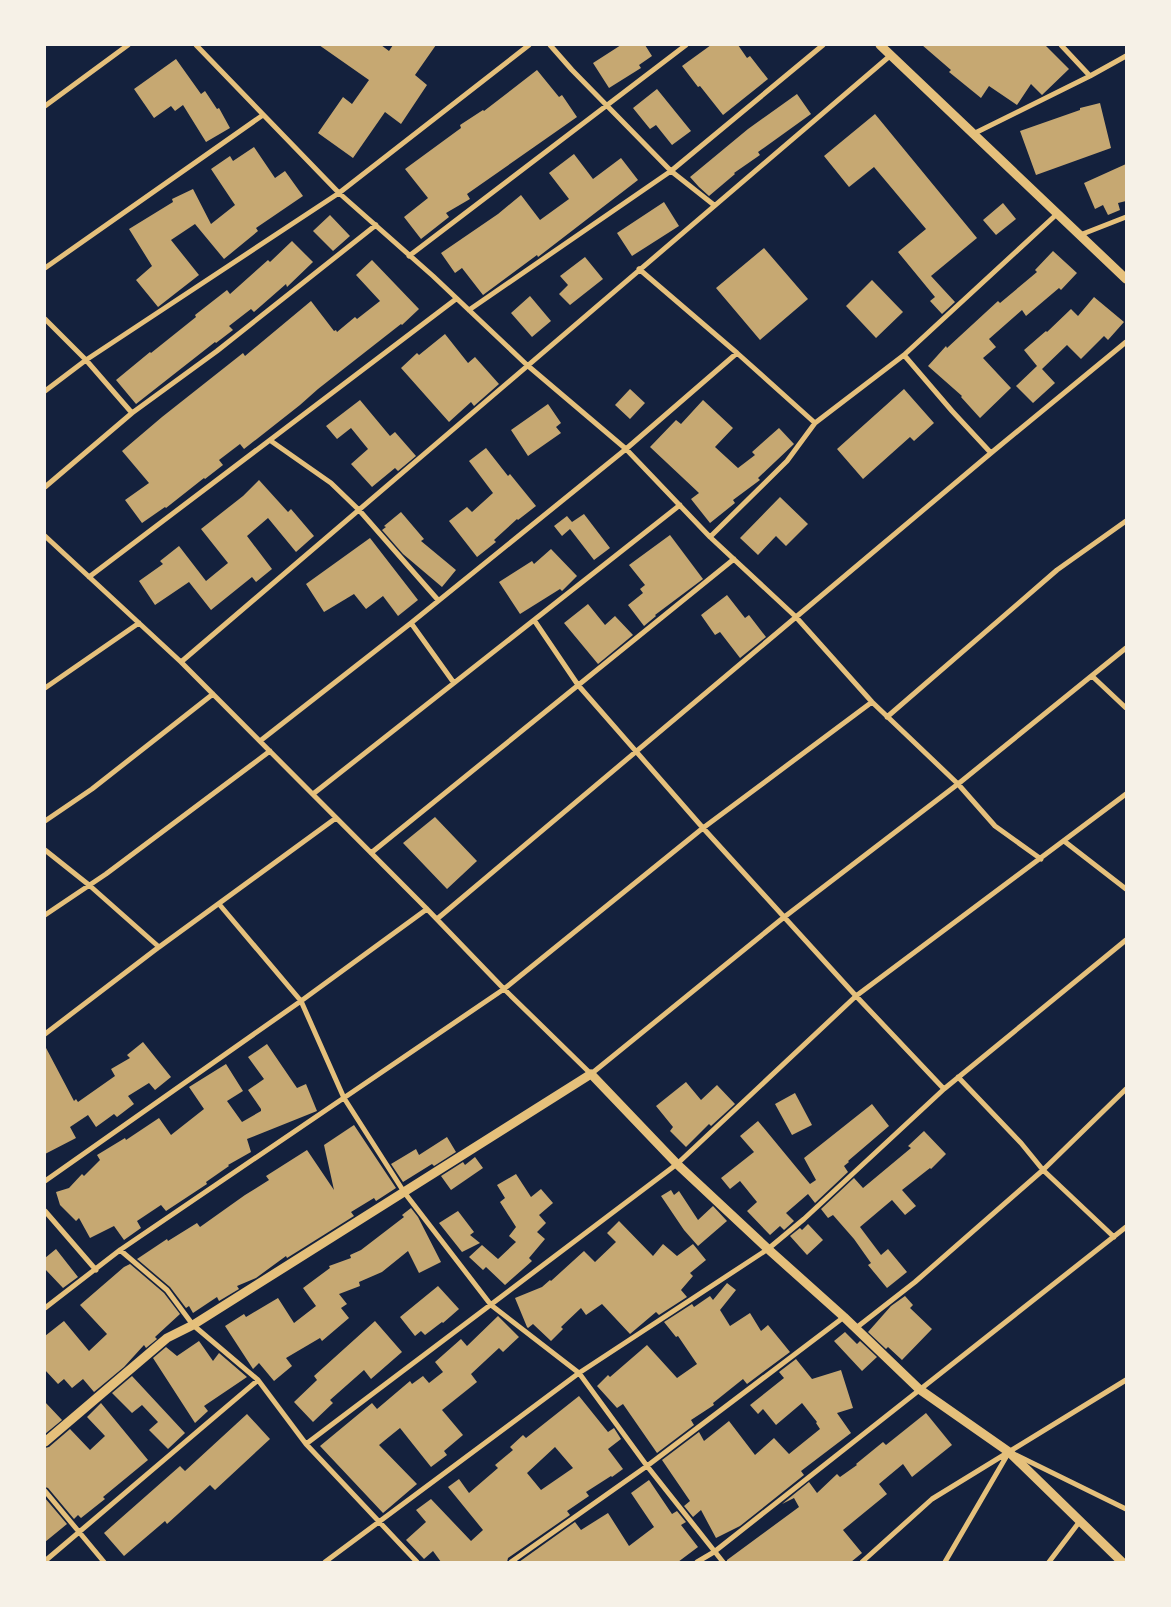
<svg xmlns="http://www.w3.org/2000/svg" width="1171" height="1607" font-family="'PT Serif',serif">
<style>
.building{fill:#c6a872;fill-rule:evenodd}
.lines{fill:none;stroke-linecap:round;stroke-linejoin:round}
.minor{stroke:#e5c07b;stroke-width:5}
.tertiary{stroke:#e5c07b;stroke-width:9}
</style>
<rect width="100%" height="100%" fill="#14213d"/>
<path class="building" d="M319,45H381L389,51L393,45H436L415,75L427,85L401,124L385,112L353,158L318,133L343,97L352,104L369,80Z
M621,45H645L652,56L639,65L641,68L609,88L593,63Z
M711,45H738L747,58L750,56L768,79L723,115L700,86L698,87L682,66Z
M922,45H1045L1069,69L1042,95L1031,84L1017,105L989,86L981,98L949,72L951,70Z
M176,59L201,94L205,91L217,109L219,108L230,128L206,142L183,105L175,111L171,106L154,118L134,89Z
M537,70L559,97L562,95L577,117L467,194L470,199L446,213L449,217L421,239L404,217L428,198L405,169L461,128L460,125L483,110L484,111Z
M657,89L691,131L672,145L656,125L650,129L633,108Z
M797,94L811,114L758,152L760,155L734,173L735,174L709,196L699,187L690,177L748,129Z
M1100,103L1111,148L1036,175L1020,131L1080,110V108Z
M875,114L977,238L931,276L955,302L942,314L930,301L935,297L898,252L926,229L874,167L849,187L824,156Z
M254,147L275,178L285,171L303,196L256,228L258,231L224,259L195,224L171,240L199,275L158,307L136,280L152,266L129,229L173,202L172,199L193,189L211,224L235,205L211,169L230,156L233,161Z
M574,154L593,179L621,158L638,180L538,257L537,255L483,295L462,268L455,273L441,253L498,214L521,195L540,220L569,199L549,173Z
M1126,164V201L1118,203L1120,210L1108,215L1103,205L1095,209L1084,183Z
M664,202L679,226L632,256L617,233Z
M1003,203L1016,219L996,235L983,220Z
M330,215L350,236L333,251L313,231Z
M292,241L313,262L287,287L286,284L254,312L251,309L229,326L233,330L216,343L215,342L136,404L116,380L150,352L151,353L196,317L195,315L227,290L230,294L268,260L270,262Z
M764,248L808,299L760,340L716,288Z
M1053,251L1077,273L1061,290L1059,288L1026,316L1022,310L989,339L996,347L983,358L1011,388L980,418L961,397L962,396L928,366L946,346L947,348L998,301L1000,303L1037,272L1035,270Z
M585,257L603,279L570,305L559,294L568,285L560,276Z
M372,260L419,309L402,325L401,324L318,389L300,405L244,449L240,444L219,460L223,465L205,479L204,478L166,508L165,507L142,523L125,500L149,483L122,451L162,417L243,353L245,356L311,301L334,331L336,330L337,332L355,317L357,319L380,301L356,275Z
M872,280L903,312L876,338L846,306Z
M530,296L551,321L532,337L511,313Z
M1094,297L1124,322L1108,340L1104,336L1081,359L1067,345L1042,369L1055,383L1033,403L1016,386L1037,366L1024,350L1046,331L1047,332L1071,309L1078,316Z
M445,334L468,363L475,357L499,384L474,406L471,402L449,422L401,368L417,353L419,355Z
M630,389L645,403L630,419L615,405Z
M904,389L934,423L914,441L910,437L863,479L837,449Z
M360,400L390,436L395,432L416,456L398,471L395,468L372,487L351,464L368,449L351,428L337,439L326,426Z
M703,400L733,428L715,447L738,468L755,455L752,452L779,428L794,444L758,478L760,480L733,500L735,503L710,523L691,499L699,493L650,447L676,420L681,424Z
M548,404L561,423L556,427L561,433L528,456L511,430Z
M486,448L508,476L510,474L536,506L518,520L517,519L494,540L496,542L477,557L449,521L467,507L472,512L493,493L469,461Z
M259,480L288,512L291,509L314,536L296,552L268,518L247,536L272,569L256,582L252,577L211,610L189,582L155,605L139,581L163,564L160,561L179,546L206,581L228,563L201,529L243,496Z
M780,497L808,524L786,546L776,536L758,555L740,538Z
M401,512L424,539L421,541L456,570L442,587L403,554L382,530L386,527L384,526Z
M584,514L610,548L594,560L570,529L562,536L554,526L567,516L572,522Z
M670,535L703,579L655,615L656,616L644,626L628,605L643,593L640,589L645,585L629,565Z
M370,538L418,600L398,616L383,596L366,609L354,594L324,612L306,584Z
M551,549L577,576L562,591L560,589L520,614L499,582L532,561L534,564Z
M727,595L745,618L749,615L766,637L740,658L720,632L715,635L701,615Z
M588,604L605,625L615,616L633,635L598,664L564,623Z
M435,817L477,861L447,889L403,843Z
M143,1042L171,1077L155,1090L149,1083L128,1096L134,1104L117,1117L114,1114L96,1127L88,1115L70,1127L76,1138L45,1154V1046L74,1101L76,1099L78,1102L115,1076L111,1069L130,1058L127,1055Z
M267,1044L297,1088L306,1084L317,1111L247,1139L251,1152L228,1165L229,1166L206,1182L207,1184L166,1211L161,1205L137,1221L141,1228L124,1240L114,1226L90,1238L79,1218L76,1221L60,1205L56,1192L69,1188L82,1174L84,1176L100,1160L97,1155L125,1138L126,1140L159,1118L171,1135L204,1109L189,1087L226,1064L243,1091L227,1101L242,1122L261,1111V1109L248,1090L264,1079L248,1057Z
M686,1082L701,1100L717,1085L735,1104L711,1126L709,1124L686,1147L670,1131L673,1127L656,1106Z
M795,1093L812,1125L792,1135L775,1104Z
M872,1104L889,1126L848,1161L849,1162L844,1166L848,1172L815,1203L808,1194L786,1213L794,1221L784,1230L780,1226L770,1235L747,1211L757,1202L740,1181L730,1189L721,1178L754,1152L740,1136L758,1121L810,1184L816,1180L804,1158Z
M354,1125L396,1188L376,1201L374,1198L351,1212L354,1216L287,1258L286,1256L256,1278L237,1286L239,1289L219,1301L217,1297L193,1313L189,1306L186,1308L170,1287L137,1259L167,1239L168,1241L197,1223L200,1227L245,1195L269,1180L266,1176L307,1150L334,1190L324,1145Z
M924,1131L946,1154L931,1169L930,1168L902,1190L916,1206L905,1215L892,1200L860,1227L881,1255L888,1249L907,1272L887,1288L868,1265L871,1263L854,1239L833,1215L828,1218L821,1209L854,1178L863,1188L911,1148L908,1146Z
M447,1137L456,1152L434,1166L432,1164L403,1182L391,1164L416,1149L419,1155Z
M475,1157L483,1168L451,1190L441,1176L463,1162L465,1165Z
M516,1174L531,1197L541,1189L553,1203L539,1215L546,1223L537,1232L545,1239L529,1258L532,1261L505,1285L486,1267L483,1270L469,1257L482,1245L498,1259L516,1242L509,1236L516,1227L500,1202L505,1198L497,1185Z
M671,1190L674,1195L679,1191L698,1220L713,1206L727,1221L698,1246L684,1230L661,1196Z
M411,1208L418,1217L441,1262L419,1273L408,1251L382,1272L359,1282L360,1286L339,1294L347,1304L341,1308L349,1318L322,1341L320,1338L286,1358L292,1366L274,1381L259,1363L253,1369L225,1326L244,1314L246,1317L278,1298L294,1323L316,1306L303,1288L330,1268L329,1266L351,1258L350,1255L361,1250L404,1217L402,1215Z
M458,1211L474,1232L470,1235L480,1243L462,1252L439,1223Z
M619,1221L653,1256L663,1244L677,1256L693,1244L706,1260L690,1273L693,1276L681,1290L687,1297L659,1315L656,1312L630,1334L602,1304L586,1315L581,1308L561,1327L563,1329L551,1341L533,1324L528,1328L527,1327L515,1298L542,1287L550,1280L551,1281L584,1251L595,1262L616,1242L607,1233Z
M808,1224L823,1240L807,1255L790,1236L800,1228L802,1230Z
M56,1249L78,1277L63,1288L45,1269V1258Z
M130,1264L164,1293L180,1314L155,1337L157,1339L146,1348L144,1345L124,1367L94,1392L83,1379L72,1388L64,1379L58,1384L45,1370V1336L64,1321L89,1351L107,1334L80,1305L124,1267Z
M727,1283L736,1290L720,1310L730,1326L750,1313L761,1331L768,1325L790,1352L747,1384L743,1379L713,1403L714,1405L691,1420L694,1425L657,1453L623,1404L617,1408L597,1386L608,1375L610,1377L647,1345L677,1378L697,1364L678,1336L676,1337L664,1322L692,1304L694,1307L710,1296L713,1300Z
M438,1286L459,1309L443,1323L442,1322L425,1335L421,1331L415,1336L400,1317Z
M905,1296L913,1305L910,1308L932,1329L902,1360L888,1347L886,1349L868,1332L891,1306Z
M498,1316L519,1337L503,1352L499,1348L471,1374L477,1382L442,1410L463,1435L444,1451L447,1455L431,1467L400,1428L379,1445L417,1484L383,1513L320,1446L372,1403L377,1409L410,1381L412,1384L423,1376L429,1383L443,1372L435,1362L461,1339L467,1346Z
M375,1321L402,1352L371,1379L364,1370L330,1400L333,1403L313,1422L294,1402L317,1380L314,1376Z
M845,1332L857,1344L860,1341L877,1357L862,1371L834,1341Z
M199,1341L213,1361L219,1353L247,1377L204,1406L208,1411L195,1423L153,1358L166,1347L177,1356Z
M796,1359L812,1379L841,1370L853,1408L837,1413L851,1433L801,1471L804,1475L740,1526L716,1538L701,1510L693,1517L684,1506L690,1501L662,1460L699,1432L704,1441L729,1421L755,1455L774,1438L789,1454L820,1429L816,1423L817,1422L802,1403L776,1425L763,1409L758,1414L750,1405L784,1378L779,1372Z
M132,1376L185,1433L168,1449L149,1430L158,1422L142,1405L132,1413L112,1393Z
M579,1396L608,1432L614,1428L621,1439L608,1449L623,1469L612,1477L611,1476L586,1492L589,1496L567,1511L570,1515L508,1558L507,1562H441L433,1551L424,1559L406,1540L426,1522L416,1510L431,1499L471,1541L483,1530L448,1487L459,1479L469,1493L498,1468L495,1465L513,1450L510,1447L523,1435L526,1438ZM555,1447L573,1468L541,1490L527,1473Z
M45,1402L62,1420L45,1434Z
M101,1403L148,1460L103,1497L105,1499L81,1518L78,1515L74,1519L48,1488L45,1487V1448L49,1447L70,1429L90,1450L105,1436L87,1417Z
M926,1413L952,1445L912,1477L903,1464L879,1484L887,1494L843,1530L862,1553L851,1562H727V1560L799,1507L794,1498L782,1504L809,1482L817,1493L837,1474L840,1477L857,1465L856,1464L883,1442L886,1445Z
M247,1414L270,1439L215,1490L210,1485L167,1524L165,1521L124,1556L104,1533L180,1466L185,1471Z
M649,1480L672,1514L677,1511L686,1522L681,1525L698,1547L678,1562H519L575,1522L581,1530L608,1513L629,1546L654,1527L631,1493Z
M45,1498L67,1524L45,1542Z"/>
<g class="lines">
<path class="minor" d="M196,45L339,193L433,276L527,365L626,449L710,537L796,617L872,702L958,784L995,826L1041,859
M550,45L572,70L671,171L714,205
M1061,45L1090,76
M45,106L128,45
M973,134L1090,76L1126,56
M1080,235L1126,217
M409,256L686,45
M45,268L263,115
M639,269L737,353L815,423
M469,310L671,171L823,45
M45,319L86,360L132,413
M904,355L952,411L991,453
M45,391L86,360L339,193L529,45
M271,441L331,483L359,510L438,600
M45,487L132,413L217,351L376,225
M45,536L181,662L427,909L504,989L591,1074L783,918L958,784L1126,648
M710,537L787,461L815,423L904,355L1058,213
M89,577L456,299
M534,620L578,685L703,828L856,996L944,1089
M411,623L454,683
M181,662L891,55
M1092,676L1126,708
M45,688L139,623
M887,717L1057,570L1126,521
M260,741L411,623L626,449L737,353
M313,794L680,505
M45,821L92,789L213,694
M1064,841L1126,889
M45,850L89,885L159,947
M371,853L734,559
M219,904L301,1001L344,1098L404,1192L491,1305L579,1373L647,1466L723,1562
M45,915L106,874L270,751
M437,919L991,453L1126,342
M45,1034L155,950L336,818
M958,1077L1021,1143L1043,1170L1114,1237
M45,1181L301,1001L427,909
M45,1211L96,1270
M120,1250L167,1290L193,1325L258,1380L306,1444L417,1562
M45,1308L120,1250L504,989L703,828L872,702
M856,1328L915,1282L1043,1170L1126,1089
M306,1444L677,1164L856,996L1126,794
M1016,1455L1126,1509
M45,1491L104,1562
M45,1561L258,1380
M325,1562L579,1373L768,1249L804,1219L944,1089L1126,940
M511,1562L647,1466L844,1317
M697,1562L714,1552L1126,1227
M862,1562L932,1499L1126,1380
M945,1562L1009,1452
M1049,1562L1080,1521"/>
<path class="tertiary" d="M880,45L1126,279
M45,1442L167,1338L193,1325L591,1074L677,1164L768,1249L844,1317L919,1389L1009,1452L1122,1562"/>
</g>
<rect width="1171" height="1607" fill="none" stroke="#f6f1e7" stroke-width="92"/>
</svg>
